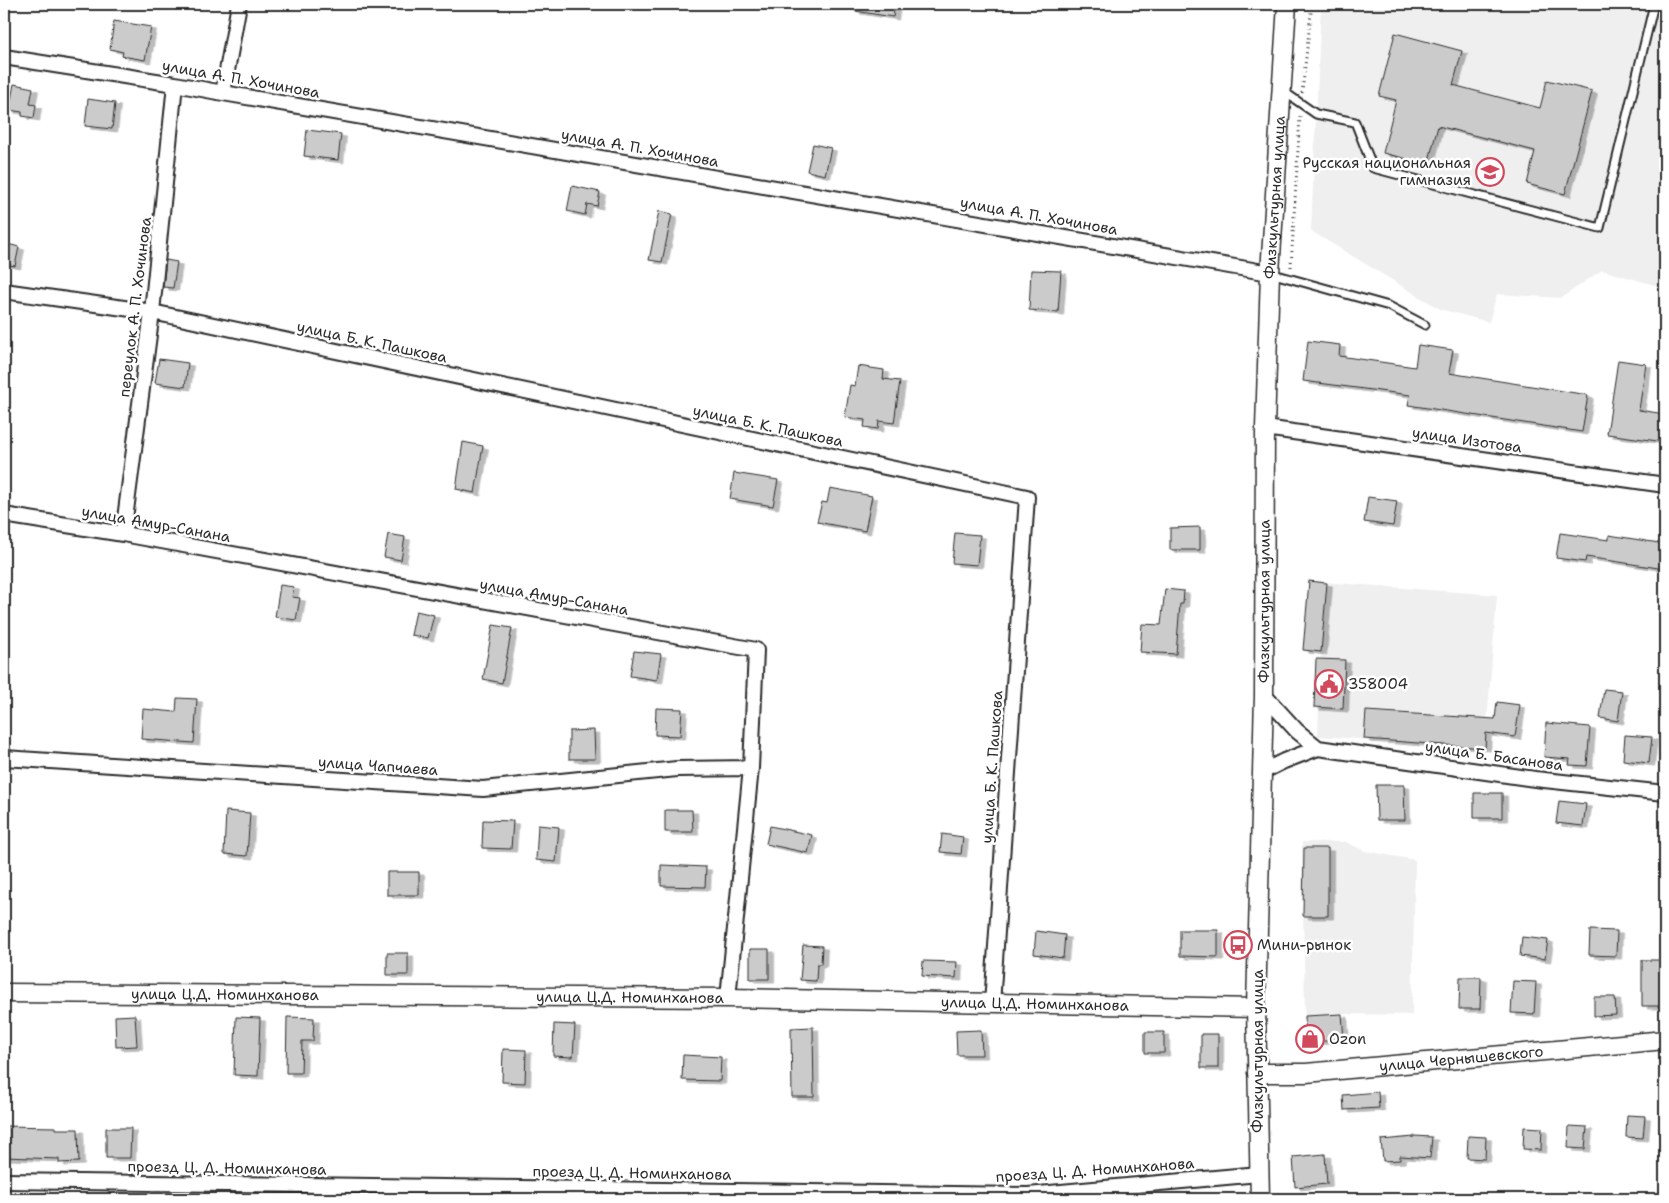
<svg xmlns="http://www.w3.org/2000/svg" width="1669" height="1203" font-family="'Shantell Sans',sans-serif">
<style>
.built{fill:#efefef}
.building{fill:#cbcbcb;stroke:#2b2b2b;filter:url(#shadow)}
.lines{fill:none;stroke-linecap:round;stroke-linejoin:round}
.service-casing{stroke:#2b2b2b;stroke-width:11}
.minor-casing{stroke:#2b2b2b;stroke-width:18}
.tertiary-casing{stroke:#2b2b2b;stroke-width:21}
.path{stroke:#2b2b2b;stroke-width:3;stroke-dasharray:1 4;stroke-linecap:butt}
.service{stroke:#fff;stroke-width:7}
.minor{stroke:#fff;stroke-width:14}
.tertiary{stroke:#fff;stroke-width:18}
.labels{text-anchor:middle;stroke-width:5;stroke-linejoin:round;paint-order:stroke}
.street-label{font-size:15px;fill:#2b2b2b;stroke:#fff}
.poi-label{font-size:15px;fill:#2b2b2b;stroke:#fff;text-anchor:start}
</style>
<defs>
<filter id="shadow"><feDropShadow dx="5.5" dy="3" stdDeviation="0" flood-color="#0004"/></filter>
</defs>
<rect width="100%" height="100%" fill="#fff"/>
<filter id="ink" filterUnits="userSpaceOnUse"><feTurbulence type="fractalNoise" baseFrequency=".02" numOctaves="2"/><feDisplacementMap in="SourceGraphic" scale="10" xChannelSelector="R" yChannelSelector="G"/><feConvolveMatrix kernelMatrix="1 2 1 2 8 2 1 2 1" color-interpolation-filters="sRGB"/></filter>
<g filter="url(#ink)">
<path class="built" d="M1321,4H1624L1665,14V288L1602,270L1561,298L1497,294L1489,322L1440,309L1311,231Z
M1309,581L1497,595L1485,748L1318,736L1321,652L1303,650Z
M1302,842H1346L1365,851L1415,860L1412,1015L1342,1014L1305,1016Z"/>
<path class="building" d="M855,4H895L893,17L855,11Z
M114,21L151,27L145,60L122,56L123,52L110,49Z
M1395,33L1462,51L1453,85L1540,108L1547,80L1592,91L1565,194L1527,184L1535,151L1438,126L1428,164L1383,153L1396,100L1379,96Z
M14,84L33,88L30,104L36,105L34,118L22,116V112L9,110Z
M88,99L115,103L112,129L85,126Z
M307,130L341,134L338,160L304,156Z
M813,144L831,148L825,175L807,171Z
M572,186L600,192L597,206L587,204L585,215L567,211Z
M659,211L672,214L662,262L649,260Z
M4,243L19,247L15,266L4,264Z
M166,260L177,262L173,288L163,287Z
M1031,270L1061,271L1058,312L1029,310Z
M1308,341L1340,345L1339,356L1415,367L1418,345L1453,350L1449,373L1588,395L1582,432L1408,405L1410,395L1303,381Z
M159,359L188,363L185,387L155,383Z
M1618,360L1646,364L1639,410L1665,414V442L1607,434Z
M858,366L884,370L883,379L900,381L894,423L879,421L878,429L864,427L865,420L845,417L850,385L855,386Z
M463,442L483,446L475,493L456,489Z
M734,473L778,480L773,506L730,499Z
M830,488L872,496L865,531L817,522L822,502L827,503Z
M1368,497L1397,501L1393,526L1364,522Z
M1200,527V550H1170V528Z
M955,533L980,535L977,565L952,563Z
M1560,533L1609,540V535L1665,544V569L1586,557L1585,562L1556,558Z
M388,534L405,537L401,560L384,557Z
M1309,581L1327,583L1321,652L1303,650Z
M280,585L294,587L292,597L300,598L296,620L275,617Z
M1165,589L1184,591L1183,604H1180L1176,654L1140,652L1142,624L1161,625Z
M416,611L434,615L428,638L411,635Z
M493,625L512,628L502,683L483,679Z
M634,651L661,654L657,680L630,676Z
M1316,659L1345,660L1343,709L1314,707Z
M1604,689L1622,691L1618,721L1600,718Z
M177,698L197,699L194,743L141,739L143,709L176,712Z
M1497,702L1520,705L1515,737L1486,733L1485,748L1364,739L1366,711L1495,719Z
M656,708L682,709L680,736L655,735Z
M1546,723L1590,727L1587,766L1569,765L1570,759L1544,757Z
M594,730L595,759H569V731Z
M1625,735L1652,737L1649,763L1623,760Z
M1376,785H1404L1405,820H1377Z
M1474,793H1502V818H1474Z
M1559,801L1586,804L1583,826L1556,823Z
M665,810H692L693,832H665Z
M226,811L250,813L247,856L224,854Z
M483,820L513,821L511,849L482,848Z
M538,825L559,827L556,862L536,860Z
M770,826L812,835L808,853L766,844Z
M942,834L963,837L961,854L940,852Z
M1304,848H1328V916H1303Z
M661,865L706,867L705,887L661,886Z
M387,872H419V895H387Z
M1180,930H1218V957L1180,956Z
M1590,930L1617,931L1616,956L1589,955Z
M1036,931L1065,935L1063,958L1034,954Z
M1522,937L1548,940L1545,959L1520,956Z
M803,945L822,946L821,964H817L816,981L800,980Z
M750,949H769V979H750Z
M387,953H408V975H387Z
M1642,960H1662V1006H1642Z
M923,961L957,962L956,978L922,976Z
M1460,977H1481L1480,1009H1459Z
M1513,981L1536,982L1534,1014L1511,1013Z
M1594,997H1615L1616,1015L1594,1016Z
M1342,1014L1344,1040L1306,1042L1305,1016Z
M135,1015L137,1046L116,1047L115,1016Z
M236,1017L260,1018L258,1076L234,1075Z
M287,1017L314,1018L313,1041H302L301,1073H286Z
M554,1024L575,1025L573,1057L553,1056Z
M813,1027L814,1097H792L791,1028Z
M981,1030L982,1055H957L956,1031Z
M1145,1032H1164V1053H1145Z
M1201,1034H1218V1068H1201Z
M503,1049L526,1050L525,1083L502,1082Z
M683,1055L721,1057L720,1081L682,1080Z
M1378,1092L1379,1108L1344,1110L1343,1095Z
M1627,1115L1645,1116L1643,1138L1626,1137Z
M4,1126L56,1127V1129H78L79,1162L59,1163V1159L4,1157Z
M1569,1126L1587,1127L1585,1149L1568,1148Z
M1524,1127L1542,1128L1541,1150L1523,1149Z
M106,1128H131L130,1158H106Z
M1414,1136L1432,1137L1430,1158L1400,1156V1160L1383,1161L1381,1140L1414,1137Z
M1468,1136L1486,1137L1485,1159L1467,1158Z
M1325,1154L1327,1184L1295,1187L1293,1157Z"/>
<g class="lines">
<defs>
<path id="service" d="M1283,91L1316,114L1355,122L1373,168L1600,228L1654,4
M1270,273L1389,306L1425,325"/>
<path id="minor" d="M4,57L175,84L223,93L1270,273
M223,93L239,4
M4,291L152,312L1027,497L992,1004
M1265,428L1665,485
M4,515L123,534L756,650L751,768L728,998
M123,534L152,312L175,84
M1264,695L1297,731L1318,748L1535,779L1665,793
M4,758L483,789L677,769L751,768
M1262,772L1284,761L1318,748
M4,1181L1028,1195L1259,1174"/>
<g id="tertiary">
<path id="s1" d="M4,993L728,998L1256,1008"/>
<path id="s2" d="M1257,1073H1306L1665,1040"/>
<path id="s3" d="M1260,1199L1256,1008L1264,695L1265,428L1270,273L1287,4"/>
</g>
</defs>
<use href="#service" class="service-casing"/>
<use href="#minor" class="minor-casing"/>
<use href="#tertiary" class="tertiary-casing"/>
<path class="path" d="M1302,93L1312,4
M1291,267L1300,116"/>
<use href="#service" class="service"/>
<use href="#minor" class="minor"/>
<use href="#tertiary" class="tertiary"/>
</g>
</g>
<defs>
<symbol id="school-ring" viewBox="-11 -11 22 22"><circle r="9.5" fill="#fff" stroke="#d1495b" stroke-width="1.5"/><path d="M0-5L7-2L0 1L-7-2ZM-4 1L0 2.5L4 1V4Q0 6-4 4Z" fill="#d1495b"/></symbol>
<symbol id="civic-ring" viewBox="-11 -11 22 22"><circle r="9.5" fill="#fff" stroke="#d1495b" stroke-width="1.5"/><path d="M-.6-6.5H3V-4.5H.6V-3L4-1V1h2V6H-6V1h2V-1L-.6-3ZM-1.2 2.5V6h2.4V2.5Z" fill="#d1495b"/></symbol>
<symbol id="bus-ring" viewBox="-11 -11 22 22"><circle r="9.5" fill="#fff" stroke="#d1495b" stroke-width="1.5"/><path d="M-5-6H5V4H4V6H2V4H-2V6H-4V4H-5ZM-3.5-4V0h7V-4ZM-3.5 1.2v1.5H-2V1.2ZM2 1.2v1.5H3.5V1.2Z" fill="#d1495b"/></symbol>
<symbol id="shop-ring" viewBox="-11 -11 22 22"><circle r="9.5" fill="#fff" stroke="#d1495b" stroke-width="1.5"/><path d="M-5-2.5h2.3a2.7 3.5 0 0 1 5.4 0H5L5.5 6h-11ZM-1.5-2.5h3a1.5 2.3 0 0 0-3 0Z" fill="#d1495b"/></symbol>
</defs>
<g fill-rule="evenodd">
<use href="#school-ring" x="1474" y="156" width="32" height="32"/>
<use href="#civic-ring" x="1313" y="668" width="32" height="32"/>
<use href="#bus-ring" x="1222" y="929" width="32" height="32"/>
<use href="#shop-ring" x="1294" y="1023" width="32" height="32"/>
</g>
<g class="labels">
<g class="street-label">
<text transform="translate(241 79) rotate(10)" y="5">улица А. П. Хочинова</text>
<text transform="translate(640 148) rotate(10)" y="5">улица А. П. Хочинова</text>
<text dy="5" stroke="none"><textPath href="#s3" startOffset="1002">Физкультурная улица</textPath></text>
<text transform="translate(1039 216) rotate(10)" y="5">улица А. П. Хочинова</text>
<text transform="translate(135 307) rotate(-83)" y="5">переулок А. П. Хочинова</text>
<text transform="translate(372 342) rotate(12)" y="5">улица Б. К. Пашкова</text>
<text transform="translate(768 426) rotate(12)" y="5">улица Б. К. Пашкова</text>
<text transform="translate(1467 440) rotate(8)" y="5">улица Изотова</text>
<text transform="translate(156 524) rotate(10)" y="5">улица Амур-Санана</text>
<text transform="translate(554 597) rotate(10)" y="5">улица Амур-Санана</text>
<text dy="5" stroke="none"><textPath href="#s3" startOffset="598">Физкультурная улица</textPath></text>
<text transform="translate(1494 756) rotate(8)" y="5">улица Б. Басанова</text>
<text transform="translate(378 766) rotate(4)" y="5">улица Чапчаева</text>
<text transform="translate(992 767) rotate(-86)" y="5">улица Б. К. Пашкова</text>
<text dy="5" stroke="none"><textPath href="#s1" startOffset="221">улица Ц.Д. Номинханова</textPath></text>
<text dy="5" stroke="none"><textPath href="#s1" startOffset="626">улица Ц.Д. Номинханова</textPath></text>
<text dy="5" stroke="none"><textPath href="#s1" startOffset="1031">улица Ц.Д. Номинханова</textPath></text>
<text transform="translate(1258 1051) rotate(-90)" y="5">Физкультурная улица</text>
<text dy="5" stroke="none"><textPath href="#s2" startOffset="205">улица Чернышевского</textPath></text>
<text transform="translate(227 1168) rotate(1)" y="5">проезд Ц. Д. Номинханова</text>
<text transform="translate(1095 1170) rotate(-4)" y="5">проезд Ц. Д. Номинханова</text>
<text transform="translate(632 1173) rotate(1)" y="5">проезд Ц. Д. Номинханова</text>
</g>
<g class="poi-label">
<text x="1471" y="168" text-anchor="end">Русская национальная<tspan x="1471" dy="17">гимназия</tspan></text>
<text x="1348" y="689">358004</text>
<text x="1257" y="950">Мини-рынок</text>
<text x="1329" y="1044">Ozon</text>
</g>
</g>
<rect width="1669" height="1203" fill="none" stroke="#fff" stroke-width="20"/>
<rect x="10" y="10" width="1649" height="1183" fill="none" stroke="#2b2b2b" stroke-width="2" filter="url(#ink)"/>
</svg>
